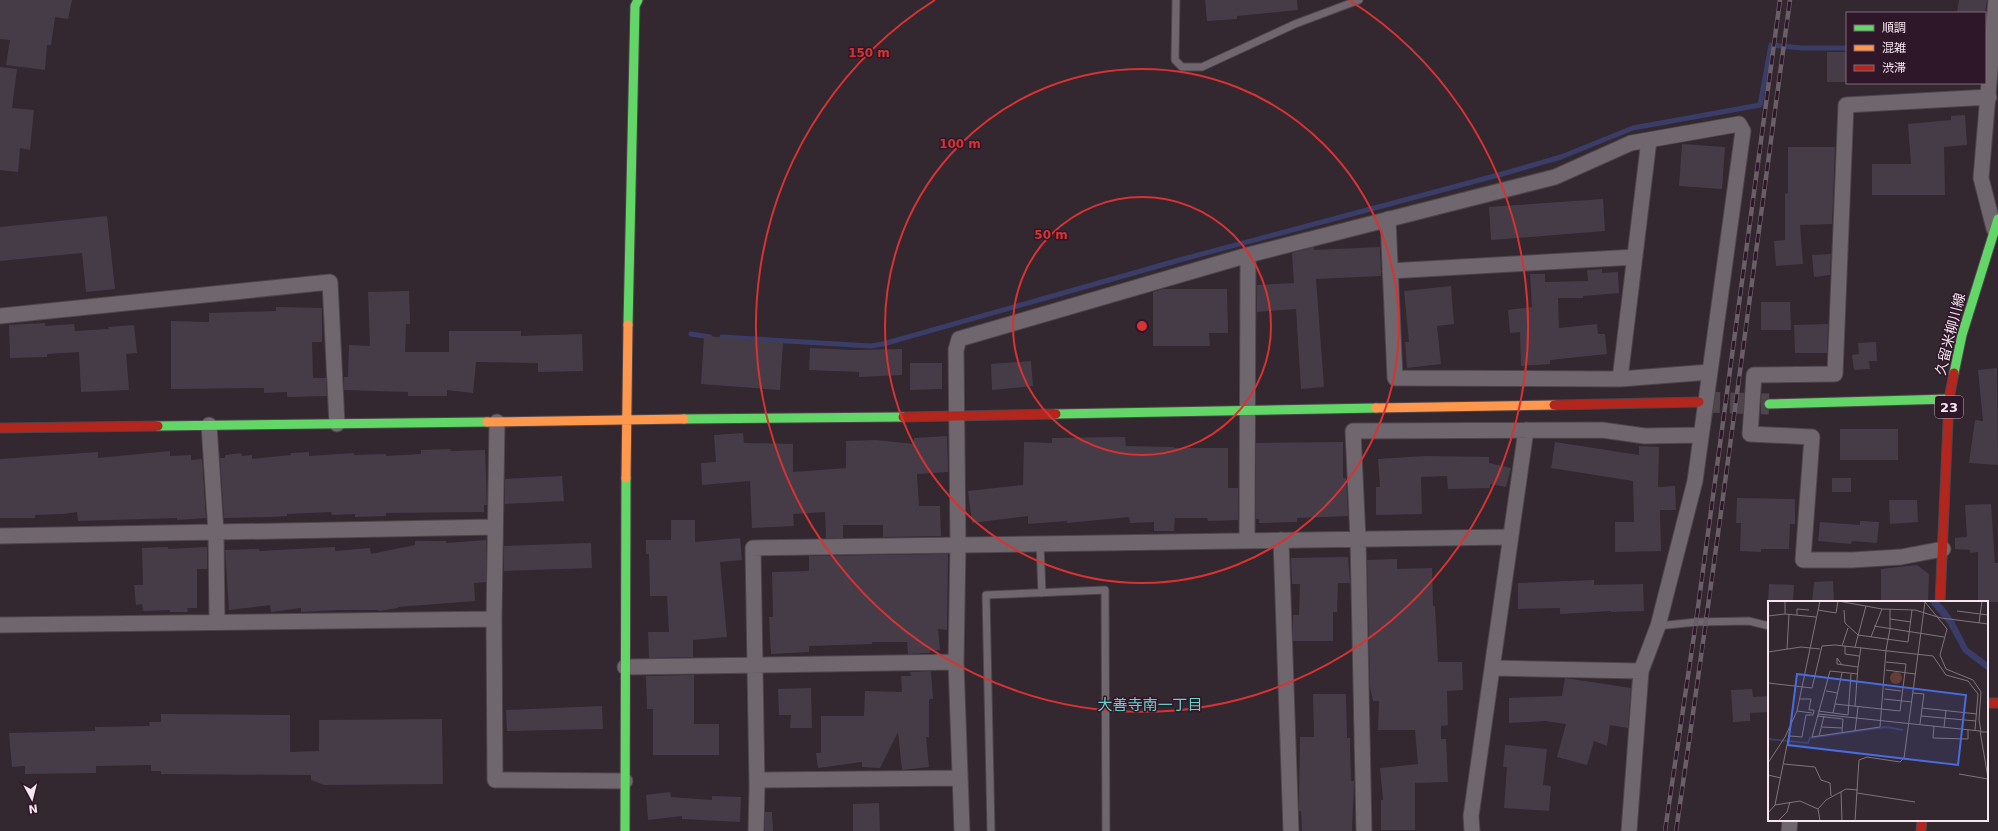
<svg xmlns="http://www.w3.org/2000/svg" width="1998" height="831" font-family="'DejaVu Sans','Noto Sans JP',sans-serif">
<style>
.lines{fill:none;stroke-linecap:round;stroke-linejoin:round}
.stream{stroke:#393d68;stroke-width:5}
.building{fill:#463c48}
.secondary-tunnel{stroke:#50444d;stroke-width:21;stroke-dasharray:21 10;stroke-linecap:butt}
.lane-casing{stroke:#4e444b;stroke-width:9}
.street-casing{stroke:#4e444b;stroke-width:17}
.fast-casing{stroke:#4e444b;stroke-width:11}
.slow-casing{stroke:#4e444b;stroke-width:11}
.jam-casing{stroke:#4e444b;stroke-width:11}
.lane{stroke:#70666d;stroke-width:7}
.street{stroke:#70666d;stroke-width:15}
.fast{stroke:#63d668;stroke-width:9}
.slow{stroke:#ff974d;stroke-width:9}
.jam{stroke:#b3261e;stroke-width:9}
.rail-casing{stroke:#6a5f67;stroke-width:4.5}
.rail{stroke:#2e1729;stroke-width:3;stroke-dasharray:9;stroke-linecap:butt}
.ring{fill:none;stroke:#d83232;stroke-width:2}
.labels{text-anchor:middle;stroke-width:3;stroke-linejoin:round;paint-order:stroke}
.shield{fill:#2e1729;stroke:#baa8b5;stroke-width:1}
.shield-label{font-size:13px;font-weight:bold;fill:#f6e6f1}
.street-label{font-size:14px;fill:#f6e6f1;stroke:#2e1729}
.neighbourhood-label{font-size:15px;fill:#6ad4cb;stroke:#2e1729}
.inset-river{fill:none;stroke:#393d68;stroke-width:2}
.inset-road{fill:none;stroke:#81737d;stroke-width:1}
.view{fill:#486cdd;fill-opacity:0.15;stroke:#486cdd;stroke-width:2}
.inset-edge{fill:none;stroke:#f6e6f1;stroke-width:2}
.centre{fill:#d83232;stroke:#2e1729;stroke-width:2}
.ring-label{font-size:12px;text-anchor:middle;font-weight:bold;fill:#d83232;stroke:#2e1729;stroke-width:3;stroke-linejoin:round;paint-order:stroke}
</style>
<rect width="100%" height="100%" fill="#332730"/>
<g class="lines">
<path class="stream" d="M691,334L710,337
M722,337L871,346L883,344L1183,259L1502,174L1561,157L1633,128L1760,105L1771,45L1802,48H1847"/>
</g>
<path class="building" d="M0,0H72L68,19L55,17L51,45H47L45,70L6,65L10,40L0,39Z
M1205,0H1297L1298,10L1237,16V19L1207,21Z
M1959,0H1987L1985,13H1957Z
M1827,52H1847V82H1827Z
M0,67L17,69L12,108L34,110L30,150L20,148L18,172L0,170Z
M1965,115L1967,145L1944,147L1945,195H1872V164H1911L1908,124L1951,120V116Z
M1682,144L1725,147L1722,189L1679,186Z
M1788,147H1835L1832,224L1800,225L1803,264L1776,266L1774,241L1785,240V194L1788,193Z
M1603,199L1605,231L1491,240L1489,207Z
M107,216L115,289L86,292L82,253L0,261V227Z
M1314,247V250L1380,247L1381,276L1316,279L1324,387L1301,389L1296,309L1257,312V285L1294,283L1292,253Z
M1831,254L1830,275L1814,277L1812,255Z
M1602,269V273L1618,272L1619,293L1583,296V298H1558L1559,328L1597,324L1598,334H1605L1607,354L1550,360V364L1521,366L1520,332L1510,333L1508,310L1532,307L1530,274H1545V282L1588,281L1587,270Z
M1451,286L1454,324L1437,326L1441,364L1407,368L1405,342H1409L1404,291Z
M1163,289H1227L1228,333H1209L1210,346H1153V292Z
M409,291L410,324H406L405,352H449V331H521V336L582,334L583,371L538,372V363L476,362L473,393L447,390V396H408V392L344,390V377H348L349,345L370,346L368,292Z
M1761,302H1790L1791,330H1761Z
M276,307L322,308V342H312L313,378H326L327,396L287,397V392L264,393V388L171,389V321L209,322V313L276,311Z
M45,323V326L74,324L75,331L109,329L108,327L134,325L137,353L126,354L129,390L81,392L79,352L47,354V357L10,358L9,325Z
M1828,324L1827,353H1795L1794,325Z
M704,336L783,342L780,390L701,384Z
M1876,342L1877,361H1869L1870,369L1854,370L1852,355L1859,354L1858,343Z
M810,348L853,350L902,349V375L859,377V372L809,370Z
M1031,361L1033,386L992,390L991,364Z
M910,363H942V389L910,390Z
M1997,368L1998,465L1969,463L1975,420L1983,421L1978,370Z
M1840,429H1898V460H1840Z
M743,433L744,443L793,444V472L846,468V441L876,440L914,444V438L947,436L948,472L917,474L919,506H940L941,536L883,537V525H843V538H826L825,512L793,514L794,526L752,528L750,481L702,485L701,463L716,462L714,435Z
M1125,437L1126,446L1174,447V448H1228V488H1238V520L1208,521L1207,518H1175L1174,531H1154V522L1130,523L1129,517L1067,523V521L1028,524V516L972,523L968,491L1023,485L1024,442L1052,443V438Z
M1343,442V478H1346L1348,516L1297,518V522L1259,523V519H1256V443Z
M1555,442L1639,455V446L1659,447L1658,487L1675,486L1676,510H1660L1661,551L1615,552V522H1634L1633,481L1551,468Z
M450,449L451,451L485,450L487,505H484V512L386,513V516L355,517V514L332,515L331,512L287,514V516L269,517L224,518L220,458H225V455L241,453L242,456L252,455V459L291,455V453L309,452V456L354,453V455L386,454V456L421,454V450Z
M170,451V456L191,455V460L202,459L206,518L177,520V518L78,521L77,512L64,514L35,515V518H0V459L98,452V458Z
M1425,456L1489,457V463L1511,468L1506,487L1490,484V488L1448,489L1447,476L1421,477L1422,514L1376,515V487H1380L1378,459Z
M562,476L564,501L505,504V479Z
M1832,478H1851V492H1832Z
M1737,498L1795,499V524H1790L1789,549H1761V552L1740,551L1741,523H1736Z
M1889,500H1917L1918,522L1890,524Z
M1991,504L1995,563H1998V602H1978V552L1970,553V550L1955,549V538L1967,537L1965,505Z
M671,520H695V542L740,538L742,560L720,562L727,637L693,640V657L649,658L648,632H669L667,596H650L649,554H646V540H671Z
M1860,521L1879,522L1877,543L1852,541L1851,544L1818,541L1820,522L1860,525Z
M486,540V582L474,583L475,601L398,607V608L379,611L378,610H338L301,612V608L271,612L270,605L229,610L225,550L259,549V551L335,547V551L370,548L371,554L415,545V541H446V543Z
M591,543L592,568L504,571V546Z
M168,547V549L207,547V569H197V608H187L188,612H170V610L143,611L142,604L136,605L134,585H143L142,548Z
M948,554L947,630L938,629L940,650L930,651V653L908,654L907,642H872V644L809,646V652L771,654L769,617H773L772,572L809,571V556Z
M1348,557L1350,583H1338L1337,612H1333V641H1293V615H1299L1300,584H1292L1291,558Z
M1397,559V569L1432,568L1433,606H1435L1438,662H1462L1463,690L1447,691L1448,725L1441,726V739H1446L1448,782L1415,783V830H1381V800H1383L1380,768L1418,764L1415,730H1378L1379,701H1373L1370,687L1367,560Z
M1917,565L1929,574L1928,602H1881V569Z
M1594,580V585L1643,584L1644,611L1611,612V611L1560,614V608L1518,609V583Z
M1833,581L1834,602H1812L1814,582Z
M1769,584L1794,585L1793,602H1768Z
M931,671L933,699H929V737H926L929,767L902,770L898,732L880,768L862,767V762L818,768L816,753H821V716H864L865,691L902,692L901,676H911L910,672Z
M694,675V724H719V755H653V709H647L646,676Z
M1565,678L1631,688L1628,728L1610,725L1607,746L1594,741L1587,765L1557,757L1566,724L1545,721L1509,723V698L1562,696Z
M811,688L812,728H790L791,715H779L778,689Z
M1752,689L1753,697L1769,696V712L1750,713V721L1733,722L1731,690Z
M1313,694H1346L1347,738H1350L1351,781H1354L1352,831H1302L1301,811H1299V803L1300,737H1314Z
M602,706L603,729L507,731L506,710Z
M161,714L290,715V752L319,751V720L442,719L443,784L324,785L311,780V775L161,774V771H151V765L96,766V773L25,774V766L12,767L9,733L95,731V727L150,726L149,722H161Z
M1505,745L1547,749L1543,785L1551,786L1549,811L1504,808L1507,767H1503Z
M670,792L671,797L712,800V796L741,797L740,822L682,819V816L648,820L646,795Z
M879,803L880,831H853V804Z
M765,812H772L773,831H765Z"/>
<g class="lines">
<path class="secondary-tunnel" d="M1699,402L1769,404"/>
<defs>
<path id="lane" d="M1176,0L1175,60L1182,67H1202L1295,24L1359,0
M1040,544L1042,593
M1658,626L1696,622L1749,621L1769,626
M991,831L986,595L1105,590L1106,831"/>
<path id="street" d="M1388,219L1395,378L1620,379L1710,372
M1994,229L1981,178L1996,0
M1390,271L1635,257
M0,316L330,282L337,424
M1620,379L1649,140
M209,425L216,532L217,622
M0,536L495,527
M1247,540L1248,255
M1281,540L1291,831
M1943,549L1901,557L1852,560H1803L1812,437L1750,434L1754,375L1835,374L1846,105L1989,97
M494,619L497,422
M0,625L494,619L495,780L625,781
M625,667L956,662
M1493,668L1641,671
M757,780L959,778
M756,831L757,787L753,548L1509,537
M962,831L956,662L958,545L956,350L959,339L1248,255L1555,177L1631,143L1739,124L1743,131L1695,481L1658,626L1641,671L1629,831
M1364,831L1358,539L1353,431L1602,430L1645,436L1701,435
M1472,831L1471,816L1526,430
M1789,831L1790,820"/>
<path id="fast" d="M628,325L635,6L638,0
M1954,373L1962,335L1998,219
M1769,404L1949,399
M1056,414L1376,408
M684,419L903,417
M158,426L487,422
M625,831L626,478"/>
<path id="slow" d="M1376,408L1554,405
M487,422L684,419
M626,478L628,325"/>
<path id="jam" d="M1554,405L1699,402
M903,417L1056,414
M0,428L158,426
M1940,602L1949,399L1954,373
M1987,703H1998
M1921,831L1922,820"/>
</defs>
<use href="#lane" class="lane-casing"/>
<use href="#street" class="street-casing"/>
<use href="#fast" class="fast-casing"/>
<use href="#slow" class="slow-casing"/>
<use href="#jam" class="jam-casing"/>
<use href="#lane" class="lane"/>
<use href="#street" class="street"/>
<use href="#fast" class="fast"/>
<use href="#slow" class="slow"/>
<use href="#jam" class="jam"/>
<defs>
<path id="rail" d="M1665,831L1696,622L1780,0
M1676,831C1717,554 1752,277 1790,0"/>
</defs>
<use href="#rail" class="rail-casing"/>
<use href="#rail" class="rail"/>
</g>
<g class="ring">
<circle cx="1142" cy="326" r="129"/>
<circle cx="1142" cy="326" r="257"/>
<path d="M1349 0A386 386 0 1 1 935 0"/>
</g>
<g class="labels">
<rect class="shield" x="1935" y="396" width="28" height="22" rx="3"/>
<g class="shield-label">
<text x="1949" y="412">23</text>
</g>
<g class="street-label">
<text transform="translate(1950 334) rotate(-76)" y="5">久留米柳川線</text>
</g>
<g class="neighbourhood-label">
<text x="1150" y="710">大善寺南一丁目</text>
</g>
</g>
<g transform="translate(1768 601)">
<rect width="220" height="220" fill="#332730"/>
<path d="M122 77a6 6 0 1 1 12 0a6 6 0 1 1-12 0Z" fill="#643e36"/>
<path d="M161,0H170L176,6L186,20L200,47L220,62V70L195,51L180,23Z" fill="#393d68"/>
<path class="inset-river" d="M0,138L40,142L42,137L118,126L135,129"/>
<path class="inset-road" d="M17,0V13M70,0L114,8L147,9L173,17L220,23M157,1L179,28L172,54L178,68L205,79L213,91L211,118L213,131H220M50,9L68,12L70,0M76,9L77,22L90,34L140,41L144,9M189,10L220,14M29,14V8L41,9M0,15L17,13L48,16M122,18L143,21M211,22L214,0M106,25L176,36M103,36L114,8M74,45L80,27M77,45V53L91,55M87,46L98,5M19,48L21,13M0,51L33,46L52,48M74,64L69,57V63L90,66L93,46M118,69L147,73M90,73L62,70L44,136L112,126L118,49L122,28V8M0,82L44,87L54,45L67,44L165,55L178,74L200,80L210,93L207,129M117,88L133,90M58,90L70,92M145,92L156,93L154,107L209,113M116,98L144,101M67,103L132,110L138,63L118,61M87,105L90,66M29,110L44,112M50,110L80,114L83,73M65,112L74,72M50,113L212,130L220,177M49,115L75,118L74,131M153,115L208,120M152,123L154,107M166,125L165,137L200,138V129M54,126L74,127M176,126L178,109M87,130L90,106M22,135L34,136L38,114H45L46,109H41L43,98H32M51,135L56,115M0,162L17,136L29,110L52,0M16,163L47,166L53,179L62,182L63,195M191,173L220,178M0,174L13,177M73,191L74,220M89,192L147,201M7,204L23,124M0,212L7,204L32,200L50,208M10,220L19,211L22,201M52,220L50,208L58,199L78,188L90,189M87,220L91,159L99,156L132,161L136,157L157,1"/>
<path class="view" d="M29,73L198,94L190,164L20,144Z"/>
<rect width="220" height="220" class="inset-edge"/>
</g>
<circle cx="1142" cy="326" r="6" class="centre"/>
<g class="ring-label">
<text x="869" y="57">150 m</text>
<text x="960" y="148">100 m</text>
<text x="1051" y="239">50 m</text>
</g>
<rect x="1846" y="12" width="140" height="72" fill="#2e1729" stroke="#7e6a79"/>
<rect x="1854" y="25" width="20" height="6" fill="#63d668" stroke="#7e6a79"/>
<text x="1882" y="32" font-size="12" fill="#f6e6f1">順調</text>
<rect x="1854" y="45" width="20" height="6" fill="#ff974d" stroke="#7e6a79"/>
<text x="1882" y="52" font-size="12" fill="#f6e6f1">混雑</text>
<rect x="1854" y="65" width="20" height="6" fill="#b3261e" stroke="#7e6a79"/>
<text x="1882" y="72" font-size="12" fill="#f6e6f1">渋滞</text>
<g transform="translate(32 799) rotate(173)" stroke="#2e1729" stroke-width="3" paint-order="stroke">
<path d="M0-3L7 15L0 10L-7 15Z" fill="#f6e6f1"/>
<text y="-6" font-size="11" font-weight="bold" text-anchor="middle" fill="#f6e6f1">N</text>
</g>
</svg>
